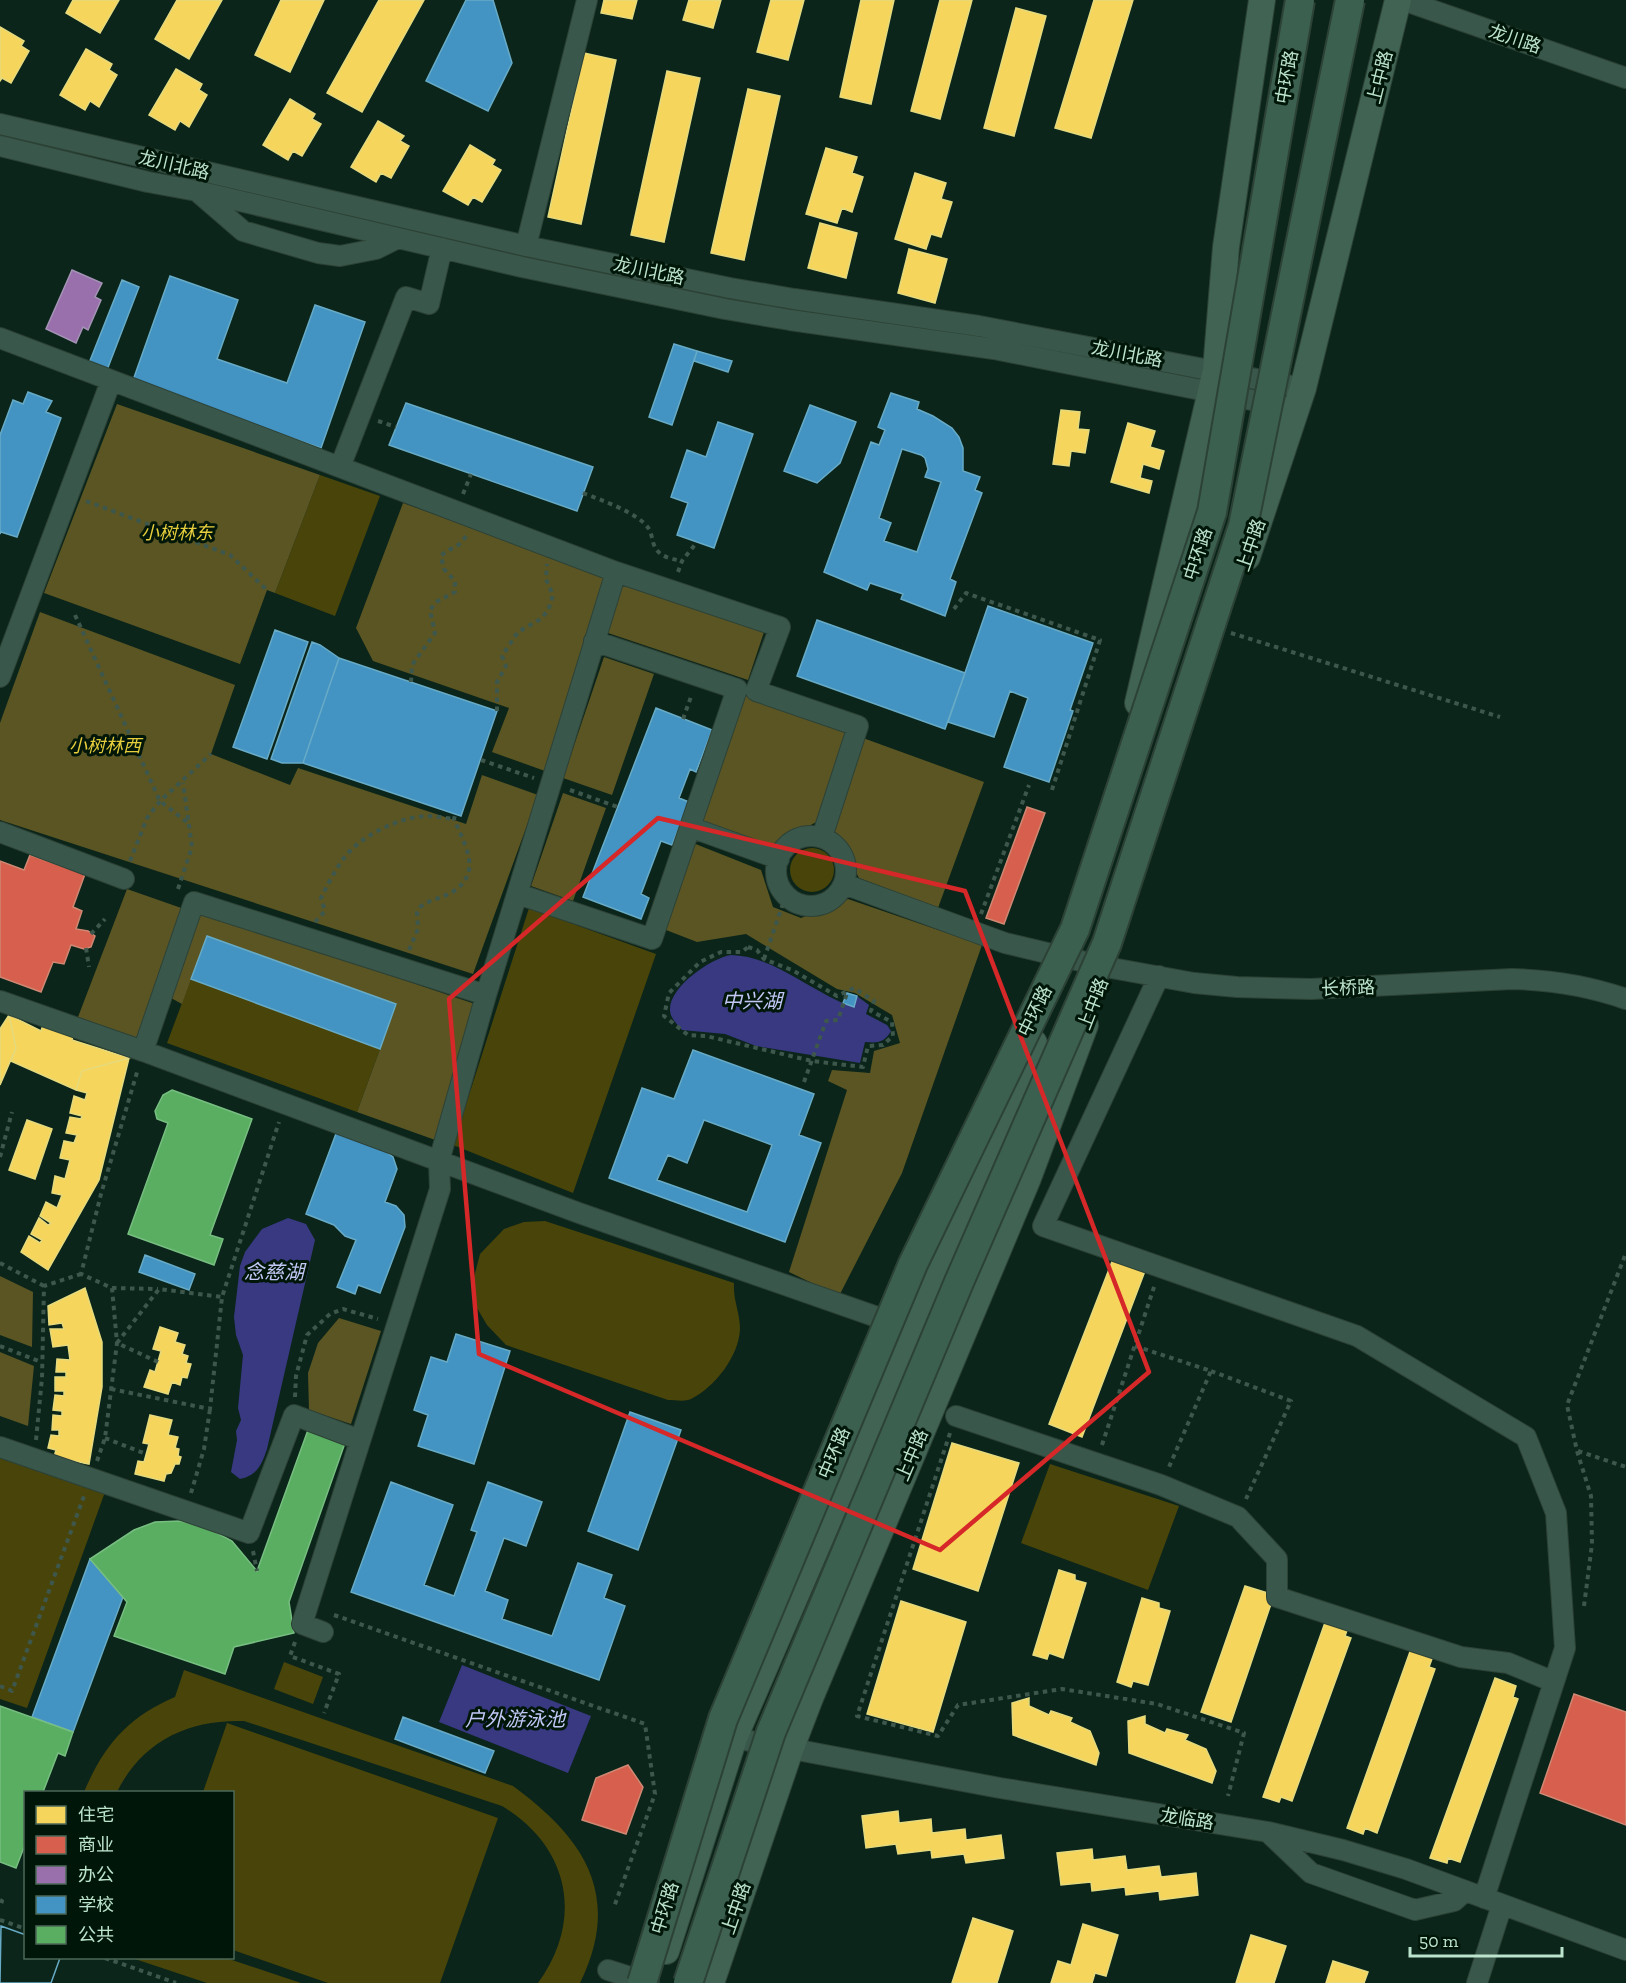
<svg xmlns="http://www.w3.org/2000/svg" width="1626" height="1983" font-family="'Zilla Slab','Noto Sans SC',serif">
<style>
.green{fill:#49440a}
.forest{fill:#5a5523}
.water{fill:#383981}
.homes{fill:#f6d55c;stroke:#e5da7e;stroke-width:1.5}
.shops{fill:#d6604d;stroke:#ce8873;stroke-width:1.5}
.offices{fill:#9970ab;stroke:#a493b5;stroke-width:1.5}
.schools{fill:#4393c3;stroke:#67abc6;stroke-width:1.5;fill-rule:evenodd}
.public{fill:#5aae61;stroke:#77be81;stroke-width:1.5}
.lines{fill:none;stroke-linecap:round;stroke-linejoin:round}
.minor-casing{stroke:#2d4237;stroke-width:22}
.major-casing{stroke:#2d4237;stroke-width:28}
.path{stroke:#3e574c;stroke-width:4;stroke-dasharray:4.5 4.5;stroke-linecap:butt}
.minor{stroke:#39574a;stroke-width:20}
.major{stroke:#406354;stroke-width:26}
.highway-bridge-casing{stroke:#2d4237;stroke-width:32;stroke-linecap:butt}
.highway-bridge{stroke:#3c6050;stroke-width:28}
.marked{fill:none;stroke:#d62828;stroke-width:4.5;stroke-linejoin:round}
.labels{text-anchor:middle;stroke-width:6;stroke-linejoin:round;paint-order:stroke}
.street-label{font-size:18px;fill:#bce4cd;stroke:#001609}
.park-label{font-size:18px;font-style:italic;fill:#e6ce3c;stroke:#001609}
.water-label{font-size:20px;font-style:italic;fill:#c2c7f5;stroke:#001609}
</style>
<rect width="100%" height="100%" fill="#0b251a"/>
<path class="green" d="M320,475L380,496L335,616L275,593Z
M790 870a22 22 0 1 1 44 0a22 22 0 1 1-44 0Z
M529,908L656,954L573,1193L453,1145Z
M191,979L380,1049L357,1112L167,1043Z
M545,1221L734,1283C733,1301 740,1312 740,1329C739,1356 715,1387 691,1399C685,1402 675,1400 668,1400L506,1345L487,1325L477,1308L473,1281L480,1254L504,1229L524,1222Z
M0,1454L105,1492L27,1708L0,1699Z
M1050,1464L1179,1506L1148,1590L1021,1543Z
M284,1662L323,1677L313,1704L274,1689Z
M184,1670L513,1786C584,1838 623,1895 580,1983H538C584,1920 570,1847 502,1806L244,1721C189,1719 142,1741 117,1792H84C104,1745 128,1717 175,1697Z
M227,1723L498,1818L440,1983H328L233,1950L232,1792H203Z
M132,1958H226L301,1983H207Z"/>
<path class="forest" d="M117,404L320,475L275,593L267,590L240,664L44,593Z
M403,503L607,577L545,771L492,752L509,708L373,661L356,628Z
M623,583L764,632L748,680L608,633Z
M40,612L235,685L211,754L290,785L298,768L466,824L482,775L538,795L473,974L0,820V723Z
M604,657L654,674L612,795L563,778Z
M743,695L848,731L818,821L771,847L703,821Z
M863,738L984,782L938,908L859,878L834,830Z
M563,793L606,808L573,901L531,886Z
M693,843L761,870L773,907L801,918L848,899L982,945L902,1173L839,1296L789,1272L847,1090L828,1081L832,1070L870,1073L874,1051L900,1043L892,1015L855,993L837,989L746,934L697,942L666,930Z
M127,889L187,910L141,1040L78,1017Z
M199,911L475,1004L438,1141L357,1112L380,1049L207,936L182,1004L171,998Z
M0,1276L33,1292L32,1347L0,1335Z
M339,1318L381,1331L351,1424L309,1410L308,1373L318,1343Z
M0,1352L34,1366L28,1426L0,1416Z"/>
<path class="water" d="M731,955C775,956 812,993 853,1007L857,996L869,1005L866,1014L887,1025L891,1031C884,1043 877,1043 865,1042L860,1063L756,1046L725,1034L682,1030C677,1024 670,1018 670,1010C669,987 711,958 731,955Z
M288,1218L306,1224L315,1240L267,1449C262,1464 257,1476 240,1479L231,1472L237,1440L236,1431L241,1420L238,1408L243,1355L236,1335L234,1317L240,1266L245,1252L262,1229Z
M462,1665L591,1716L568,1773L439,1722Z"/>
<path class="homes" d="M73,0H119L100,33L66,13Z
M177,0H222L189,59L155,39Z
M281,0H324L290,72L255,55Z
M379,0H424L362,112L327,93Z
M604,0H637L632,19L601,13Z
M689,0H721L713,28L683,20Z
M771,0H804L788,60L757,52Z
M861,0H894L871,104L840,97Z
M940,0H972L940,119L911,111Z
M1094,0H1133L1091,138L1055,128Z
M1016,8L1046,16L1014,136L984,128Z
M0,27L24,41L21,46L29,51L11,83L2,78L0,81Z
M86,49L112,64L109,70L117,75L99,107L90,101L85,110L60,95Z
M584,53L616,60L581,224L548,217Z
M176,69L202,84L199,90L207,95L189,127L180,121L175,130L149,115Z
M667,71L700,78L664,242L631,235Z
M748,89L780,96L744,260L711,253Z
M290,99L315,114L312,119L321,124L302,156L293,151L288,160L263,145Z
M378,121L404,136L400,141L409,146L391,178L381,173L376,182L351,167Z
M470,145L495,160L492,165L501,170L482,202L473,197L468,205L443,191Z
M826,148L857,157L852,173L863,177L852,212L842,208L837,223L806,214Z
M915,173L946,183L941,199L952,202L941,237L931,234L926,249L895,239Z
M820,223L857,233L846,278L808,268Z
M909,249L947,259L935,303L898,293Z
M1061,410L1080,412L1078,429L1089,430L1085,453L1071,451L1069,466L1053,464Z
M1128,423L1155,431L1150,447L1164,451L1159,469L1143,464L1140,478L1152,481L1149,493L1111,482Z
M9,1015L16,1048L0,1085V1029Z
M9,1015L41,1031L43,1025L73,1035L72,1040L129,1058L82,1071L76,1090L11,1061L16,1048Z
M129,1058L99,1180L48,1270L21,1252L29,1236L40,1243L42,1240L31,1234L39,1218L48,1225L51,1223L40,1216L46,1202L57,1208L62,1195L52,1193L55,1176L65,1179L70,1160L60,1158L64,1141L74,1143L77,1135L66,1133L70,1117L81,1119L82,1116L70,1113L74,1096L85,1100L87,1093L76,1090L82,1071Z
M27,1120L52,1129L35,1179L9,1170Z
M1113,1259L1145,1271L1082,1437L1049,1424Z
M85,1288L102,1342V1387L89,1464L54,1457L56,1450L48,1448L51,1435L59,1436V1430H52L53,1415L62,1416V1411L53,1410L55,1395L64,1396V1391H55V1377H66V1372H56L57,1359L70,1360L68,1345L53,1347L50,1329H64L62,1323L49,1325L48,1306Z
M160,1327L178,1333L175,1342L185,1345L182,1354L188,1356L186,1363L191,1364L187,1378L182,1377L180,1385L172,1382L168,1394L144,1387L150,1370L155,1372L161,1351L153,1349Z
M150,1415L172,1420L168,1435L178,1437L175,1448L179,1449L178,1456L181,1457L179,1464H175L171,1473L166,1474L164,1481L135,1474L138,1461L144,1462L149,1444L143,1443Z
M952,1443L1019,1463L978,1591L913,1569Z
M1059,1570L1075,1575V1580L1086,1583L1063,1658L1049,1653L1047,1659L1033,1655Z
M1245,1586L1274,1595L1231,1722L1201,1712Z
M1142,1598L1159,1603V1608L1170,1611L1148,1685L1133,1681L1131,1687L1117,1682Z
M901,1601L966,1622L933,1732L867,1714Z
M1327,1617L1349,1625L1345,1636L1351,1638L1292,1801L1281,1797L1279,1802L1263,1797Z
M1411,1649L1433,1656L1429,1667L1435,1669L1377,1833L1365,1828L1363,1834L1347,1828Z
M1495,1678L1516,1686L1513,1697L1518,1699L1460,1862L1448,1858L1447,1863L1430,1858Z
M1029,1698V1706L1049,1715L1051,1711L1072,1718L1070,1722L1090,1731L1099,1753L1096,1765L1013,1735L1012,1703Z
M1145,1716V1724L1165,1733L1167,1729L1188,1735L1185,1740L1206,1749L1216,1771L1212,1783L1129,1753L1128,1721Z
M898,1811L899,1823L931,1819L932,1833L965,1829L966,1840L1001,1835L1004,1858L966,1863L964,1854L932,1858L931,1850L898,1854L896,1844L866,1848L862,1816Z
M1092,1849L1093,1860L1125,1856L1127,1870L1159,1866L1161,1877L1196,1873L1198,1895L1160,1900L1159,1891L1126,1895L1125,1887L1092,1891L1091,1882L1061,1885L1057,1853Z
M973,1918L1013,1931L997,1983H952Z
M1083,1924L1118,1935L1106,1976L1095,1973L1092,1983H1051L1058,1961L1071,1965Z
M1251,1935L1286,1946L1274,1983H1236Z
M1333,1961L1368,1972L1364,1983H1326Z"/>
<path class="shops" d="M1027,807L1045,813L1004,924L986,918Z
M30,855L85,874L73,907L82,911L76,929L88,931L95,936L91,947L84,949L71,945L64,964L53,962L41,992L0,977V861L24,870Z
M1574,1694L1626,1712V1825L1540,1793Z
M628,1765L643,1787L626,1834L582,1820L596,1778Z"/>
<path class="offices" d="M72,270L102,283L95,297L101,300L88,330L83,327L76,343L46,329Z"/>
<path class="schools" d="M466,0H493L512,63L488,111L426,81Z
M170,276L238,300L217,359L287,383L315,305L365,322L321,448L132,383Z
M122,280L139,287L107,370L89,363Z
M674,344L697,351L672,425L649,417Z
M697,351L732,361L728,372L694,361Z
M28,392L52,401L46,412L61,418L17,537L1,532L0,534V435L13,400L23,404Z
M891,393L919,402L917,409L933,416L952,428L959,437L963,448V471L980,477L975,490L982,493L950,579L956,582L945,616L901,599L903,594L870,583L867,590L824,572L871,442L879,445L885,430L878,427ZM902,449L921,455L925,458L928,469L925,477L941,482L917,552L884,541L891,523L879,518Z
M406,403L593,467L577,511L389,445Z
M810,405L856,422L840,463L817,483L784,471Z
M718,422L753,434L714,548L677,535L688,503L671,497L687,450L706,457Z
M988,606L1093,643L1070,710L1073,711L1049,782L1004,767L1028,698L1010,691L994,737L948,722Z
M817,620L965,673L945,729L797,676Z
M275,630L308,642L267,759L233,747Z
M312,642L320,645L339,658L303,763H282L271,759Z
M339,658L497,711L461,816L303,763Z
M656,708L712,730L696,772L690,769L679,798L689,802L672,845L661,841L641,894L649,898L641,919L583,897Z
M207,936L396,1004L380,1049L191,979Z
M847,993L857,996L854,1007L843,1003Z
M693,1050L814,1094L799,1135L821,1143L785,1242L609,1178L642,1088L674,1099ZM704,1120L772,1145L747,1212L657,1180L668,1155L687,1163Z
M337,1131L381,1148L393,1157L397,1169L385,1202L396,1206L404,1215L405,1227L380,1293L358,1285L355,1294L337,1287L356,1240L345,1236L334,1225L306,1214Z
M145,1255L195,1274L189,1290L139,1272Z
M456,1334L510,1351L474,1464L418,1446L428,1415L414,1410L431,1357L447,1362Z
M630,1412L681,1430L638,1550L588,1531Z
M391,1482L453,1505L424,1585L454,1596L477,1532L471,1530L488,1482L542,1502L526,1546L504,1538L485,1591L508,1600L502,1619L552,1636L578,1563L612,1575L604,1598L625,1606L599,1680L351,1592Z
M90,1559L123,1597L73,1732L32,1717Z
M403,1717L494,1751L485,1773L395,1739Z
M1,1926L26,1935V1958H60L51,1983H0Z
M1,1926L26,1935V1958H60L51,1983H0Z"/>
<path class="public" d="M172,1090L252,1119L210,1235L223,1239L214,1265L128,1234L168,1123L157,1119L155,1111L163,1095Z
M308,1430L345,1443L289,1602L294,1633L234,1647L225,1674L114,1636L127,1602L90,1559L134,1530L155,1522L180,1521L204,1526L232,1541L257,1571Z
M0,1706L73,1732L65,1756L58,1753L43,1792H26V1842L16,1868L0,1862Z"/>
<g class="lines">
<defs>
<path id="minor" d="M1403,0L1626,78
M0,124L526,246L730,288L794,299L979,326L1303,388
M0,146L148,182L197,191L522,267L725,309L790,320L994,349L1297,409
M199,193L243,231L318,253L340,256L376,249L398,238
M526,246L587,0
M0,338L616,572L780,627L756,691L858,726L822,837
M340,467L406,297L429,304L442,248
M0,677L111,381
M690,827L779,859
M0,832L124,879
M776 871a35 35 0 1 1 70 0a35 35 0 1 1-70 0Z
M844,884L1005,943L1106,967L1194,983L1237,987L1311,989L1512,979C1551,980 1589,986 1626,999
M518,894L652,939L737,689L594,641
M1159,976L1043,1226L1357,1336L1526,1437L1556,1513L1565,1648L1484,1898
M486,995L194,902L143,1051L439,1161L486,995L616,572
M0,1001L143,1051
M956,1416L1161,1485L1238,1517L1277,1559V1597L1461,1657L1508,1663L1554,1682
M0,1447L249,1533L294,1415L360,1440
M323,1632L302,1624L440,1189L439,1161L579,1213L900,1325
M734,1738L1000,1788L1268,1832L1343,1850L1406,1869L1626,1950
M1270,1834L1311,1873L1415,1910L1454,1901L1465,1891
M608,1970L649,1983
M1477,1983L1502,1905"/>
<path id="major" d="M1247,557L1303,388L1398,0
M1138,703L1216,370L1226,247L1262,0
M666,1951L734,1738L1034,1043
M711,1983L790,1750L810,1698L1028,1178L1085,1025"/>
</defs>
<use href="#minor" class="minor-casing"/>
<use href="#major" class="major-casing"/>
<path class="path" d="M378,421L396,427
M583,493C601,500 639,513 649,529C651,532 652,538 653,542C657,557 669,558 682,561
M463,494L471,474
M86,501L230,555L267,590
M678,572L682,561L697,542
M954,609L966,593L1100,640L1051,793
M75,615L160,801L188,823
M1231,633L1500,717
M411,682L412,665L435,633L430,610L436,602L455,592V581L444,569L441,556C450,546 458,550 466,536
M497,711V682L506,666L502,656L518,632L539,620L548,611L553,595L546,579L547,564
M683,719L692,694
M481,760L534,778
M570,790L618,807
M130,861L147,818L160,801L211,754
M178,889L192,847L183,783
M981,914L1029,785
M315,922L325,911L321,898C329,882 338,863 351,850C368,833 401,817 426,816C435,816 445,818 454,819
M91,934L105,919
M748,947L757,950L764,959L794,971L837,996L854,988L874,1001L871,1011L892,1022L893,1036L883,1045L868,1046L863,1067L812,1061L706,1036L688,1035L664,1016L669,993L700,962L721,952H742Z
M86,948L89,967
M409,950L418,929L417,913L420,907C430,899 443,898 454,891C483,871 464,844 454,819L455,815
M764,959L786,895
M804,1082L826,1021L838,1020L847,993
M0,1157L12,1112
M0,1263L44,1286
M112,1288L158,1289
M0,1346L41,1362
M1135,1346L1211,1371L1169,1467
M158,1362L117,1343L159,1289L222,1297
M1211,1371L1291,1401L1246,1499
M111,1389L210,1409L222,1297L279,1122
M295,1397L296,1376L307,1335L330,1314L343,1309L378,1319
M950,1433L857,1716L938,1736L958,1705L1062,1689L1157,1704L1244,1733L1228,1796
M105,1438L146,1454
M36,1440L42,1378L44,1286L81,1274
M1102,1445L1155,1284
M1578,1451L1626,1467
M97,1461L105,1438L117,1343L112,1288L81,1274L101,1194L138,1069
M191,1493L204,1449L210,1409
M253,1551L257,1571
M1584,1606L1592,1544L1591,1496L1577,1451L1567,1405L1626,1253
M334,1615L645,1724L655,1794L614,1907
M295,1642L290,1656L339,1674L324,1713
M0,1686L12,1691L84,1496
M0,1900L2,1901L0,1907
M0,1920L26,1929
M105,1958L176,1983"/>
<use href="#minor" class="minor"/>
<use href="#major" class="major"/>
<defs>
<path id="highway-bridge" d="M642,1983L723,1719L913,1264L1075,929L1212,512L1300,0
M688,1983L771,1732L959,1282L1107,943L1243,526L1350,0"/>
</defs>
<use href="#highway-bridge" class="highway-bridge-casing"/>
<use href="#highway-bridge" class="highway-bridge"/>
</g>
<path class="marked" d="M658,818L965,891L1149,1372L940,1550L479,1354L449,999Z"/>
<g class="labels">
<g class="street-label">
<text transform="translate(1515 39) rotate(19)" y="6">龙川路</text>
<text transform="translate(1287 77) rotate(-80)" y="6">中环路</text>
<text transform="translate(1380 77) rotate(-76)" y="6">上中路</text>
<text transform="translate(174 165) rotate(13)" y="6">龙川北路</text>
<text transform="translate(649 271) rotate(12)" y="6">龙川北路</text>
<text transform="translate(1127 354) rotate(11)" y="6">龙川北路</text>
<text transform="translate(1251 545) rotate(-71)" y="6">上中路</text>
<text transform="translate(1198 554) rotate(-72)" y="6">中环路</text>
<text transform="translate(1348 988) rotate(-2)" y="6">长桥路</text>
<text transform="translate(1093 1004) rotate(-69)" y="6">上中路</text>
<text transform="translate(1035 1011) rotate(-64)" y="6">中环路</text>
<text transform="translate(834 1453) rotate(-67)" y="6">中环路</text>
<text transform="translate(912 1455) rotate(-67)" y="6">上中路</text>
<text transform="translate(1187 1819) rotate(9)" y="6">龙临路</text>
<text transform="translate(665 1908) rotate(-73)" y="6">中环路</text>
<text transform="translate(736 1908) rotate(-71)" y="6">上中路</text>
</g>
<g class="park-label">
<text x="177" y="539">小树林东</text>
<text x="105" y="752">小树林西</text>
</g>
<g class="water-label">
<text x="752" y="1008">中兴湖</text>
<text x="274" y="1279">念慈湖</text>
<text x="515" y="1726">户外游泳池</text>
</g>
</g>
<rect x="24" y="1791" width="210" height="168" fill="#001609" stroke="#4b6857" stroke-width="1.5"/>
<rect x="36" y="1806" width="30" height="18" fill="#f6d55c" stroke="#4b6857" stroke-width="1.5"/>
<text x="78" y="1821" font-size="18" fill="#bce4cd">住宅</text>
<rect x="36" y="1836" width="30" height="18" fill="#d6604d" stroke="#4b6857" stroke-width="1.5"/>
<text x="78" y="1851" font-size="18" fill="#bce4cd">商业</text>
<rect x="36" y="1866" width="30" height="18" fill="#9970ab" stroke="#4b6857" stroke-width="1.5"/>
<text x="78" y="1881" font-size="18" fill="#bce4cd">办公</text>
<rect x="36" y="1896" width="30" height="18" fill="#4393c3" stroke="#4b6857" stroke-width="1.5"/>
<text x="78" y="1911" font-size="18" fill="#bce4cd">学校</text>
<rect x="36" y="1926" width="30" height="18" fill="#5aae61" stroke="#4b6857" stroke-width="1.5"/>
<text x="78" y="1941" font-size="18" fill="#bce4cd">公共</text>
<path d="M1410 1947v9h152v-9" fill="none" stroke="#bce4cd" stroke-width="3"/>
<text x="1419" y="1947" font-size="18" fill="#bce4cd" stroke="#001609" stroke-width="4.5" paint-order="stroke">50 m</text>
</svg>
